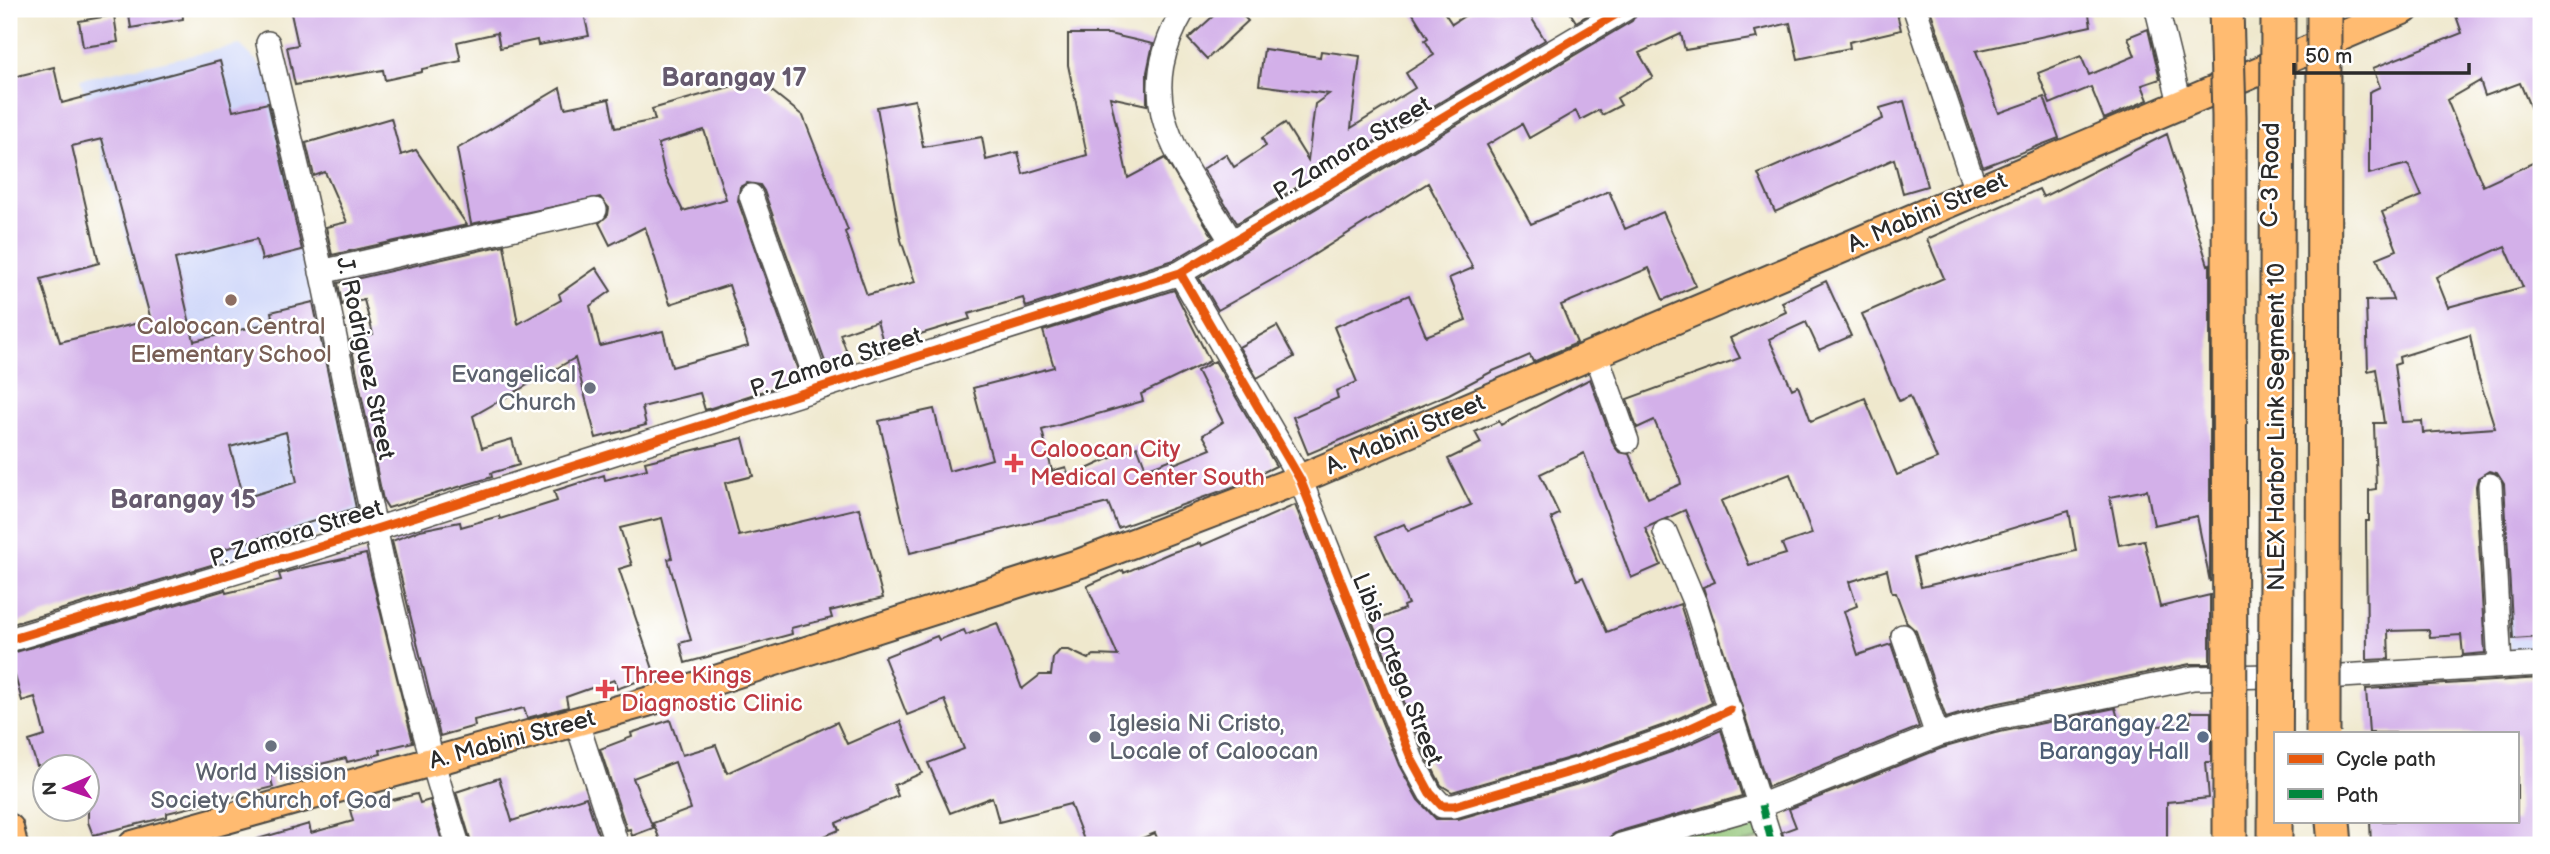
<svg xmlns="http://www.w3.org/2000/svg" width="2550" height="854" font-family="'Balsamiq Sans',sans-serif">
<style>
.built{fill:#d1d9f9}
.green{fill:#90c375;stroke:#5e7750;stroke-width:2}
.building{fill:#d3b0e9;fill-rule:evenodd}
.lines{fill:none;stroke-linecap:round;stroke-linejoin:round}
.minor-casing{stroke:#484743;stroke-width:26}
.major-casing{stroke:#484743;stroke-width:32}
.highway-casing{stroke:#484743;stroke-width:37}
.minor{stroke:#fff;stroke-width:23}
.major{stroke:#ffbb71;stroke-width:28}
.highway{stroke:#ffbb71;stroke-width:33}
.highway-bridge-casing{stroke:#484743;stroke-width:37;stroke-linecap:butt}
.highway-bridge{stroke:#ffbb71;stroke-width:33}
.quiet{stroke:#00873e;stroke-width:7;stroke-dasharray:14 7;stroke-linecap:butt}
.cycleway-casing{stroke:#fff;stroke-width:13}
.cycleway{stroke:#e8590c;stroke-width:9}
.education-dot{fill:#8d6e63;stroke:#fff;stroke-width:2.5}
.worship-dot{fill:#6b7280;stroke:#fff;stroke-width:2.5}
.health-dot{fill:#e0444e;stroke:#fff;stroke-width:2.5}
.service-dot{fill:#5c6f8a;stroke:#fff;stroke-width:2.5}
.labels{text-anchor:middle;stroke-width:5;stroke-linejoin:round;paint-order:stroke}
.street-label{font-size:24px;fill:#2b2b2b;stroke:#fff}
.education-label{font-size:24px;fill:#785e54;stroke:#fff}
.worship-label{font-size:24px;fill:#5b616d;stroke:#fff;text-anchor:end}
.health-label{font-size:24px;fill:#be3a42;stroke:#fff;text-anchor:start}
.service-label{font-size:24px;fill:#4e5e75;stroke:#fff;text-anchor:end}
.neighbourhood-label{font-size:26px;font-weight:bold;fill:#665a6e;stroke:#fff}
</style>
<rect width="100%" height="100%" fill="#fff"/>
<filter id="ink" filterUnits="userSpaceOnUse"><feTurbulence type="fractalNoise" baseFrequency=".0143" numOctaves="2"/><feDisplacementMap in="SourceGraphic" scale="14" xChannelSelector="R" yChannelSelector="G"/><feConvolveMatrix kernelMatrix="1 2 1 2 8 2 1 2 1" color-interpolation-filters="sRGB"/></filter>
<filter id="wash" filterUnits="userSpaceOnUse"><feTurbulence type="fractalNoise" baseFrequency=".00686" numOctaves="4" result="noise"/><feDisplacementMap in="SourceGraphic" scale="28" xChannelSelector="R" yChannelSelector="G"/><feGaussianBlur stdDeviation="1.57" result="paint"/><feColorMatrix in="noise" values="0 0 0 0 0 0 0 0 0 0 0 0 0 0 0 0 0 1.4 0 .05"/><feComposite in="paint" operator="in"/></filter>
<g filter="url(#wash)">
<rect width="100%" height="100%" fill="#efe8cd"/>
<path class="built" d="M240,45L269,73L363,522L222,566L80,79Z
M2541,496V652L2510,655L2500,499Z"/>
<path class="green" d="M1754,801L1764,838L1736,845H1677L1671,824Z"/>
<g id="blocks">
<path class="building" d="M128,9H182L183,19L131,28Z
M290,9H583L589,36L538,45L537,40L500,48L497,33L457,42L461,61L422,69V72L385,80L383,70L295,85L287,47L298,45Z
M1221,9H1237L1248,21L1207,59L1188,39Z
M1410,9H1442L1452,24L1475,9H1526L1545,40L1237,223L1203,169L1226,154L1234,167L1266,146L1262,138L1285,123L1308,160L1315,104L1329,94L1259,85L1264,49L1320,57L1321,51L1360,56L1351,128L1415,88L1406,73L1434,55L1425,40L1428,38Z
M1568,9H1598L1576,22Z
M1639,9H1896L1901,30L1849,42L1850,48L1798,59L1790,23L1755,31L1757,38L1685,50L1681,34L1639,53L1653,77L1617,98L1621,105L1602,115L1599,110L1580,120L1576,111L1529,138L1522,124L1487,145L1531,224L1609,191L1625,229L1663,212L1696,286L1663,300L1649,268L1561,305L1577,343L1533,362L1530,355L1493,371L1449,394L1308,454L1293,417L1338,398L1336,391L1357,382L1334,327L1409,295L1426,336L1466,320L1449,278L1473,268L1428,183L1293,268L1218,310L1199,278L1632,21Z
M1930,9H2088L2091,26L1976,51L1999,113L2044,97L2059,138L1983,167Z
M2466,9H2541V133L2520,83L2485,96L2480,81L2447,100L2483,186L2541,159V637L2513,639L2504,484L2497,473L2489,471L2478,478L2476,486L2485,653L2463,655L2461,635L2430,637L2429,630L2388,631L2389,659L2367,660L2366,521H2369V490L2376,489L2374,423H2384L2376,369L2368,371L2366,301L2393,300L2377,258L2397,250L2382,212L2422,196L2408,164L2369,174V92L2380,87L2373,68L2462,33L2455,13ZM2505,246L2523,287L2448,307L2436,277ZM2470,335L2477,372L2495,428L2423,433L2422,421L2402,422L2394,365L2400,363L2399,357Z
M114,15L118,42L83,47L79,21Z
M2148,29L2160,79L2142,85L2148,100L2104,119L2091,87L2050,104L2038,73L2081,56L2089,75L2135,56L2128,37Z
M1068,34H1109L1153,44L1147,72V105L1110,97L1128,178L1165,158L1213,237L1174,260L1026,307L1023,298L968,314L970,319L884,345L877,321L840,334L851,363L828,370L764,191L760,185L747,183L740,187L738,201L801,379L705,410L700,393L642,407L646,425L596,438L575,358L473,416L482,448L512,439L519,465L491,473L492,477L388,508L383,500L350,340L373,334L364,300L342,305L338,283L504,245L518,324L561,300L559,294L596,268L611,291L590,306L600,346L663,331L672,367L748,346L729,285L670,304L645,227L610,245L599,223L608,215L609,208L600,197L471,224L457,149L560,88L565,108L609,99L615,128L655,120L652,109L757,79L803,116L848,230L845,232L867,295L915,282L901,240L877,107L915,100L923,147L982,137L986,160L1018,152L1023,174L1087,155L1068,65ZM704,130L726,199L683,211L665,175L658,144Z
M220,61L233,111L268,103L302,250L262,260L257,239L175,259L194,341L273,322L271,312L313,302L356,508L215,552L218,563L9,625V78L54,67L62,103ZM102,139L151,320L60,342L41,279L99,263L72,146ZM286,432L297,482L244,498L230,447Z
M1904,101L1927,186L1903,193L1894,159L1775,212L1758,174L1883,119L1880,108Z
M391,118L401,155L416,150L467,225L332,255L326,227L347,222L325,172L314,176L306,143Z
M2167,134L2208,265L2210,264V582L2197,516L2154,525L2147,490L2110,497L2119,545L2144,540L2160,607L2210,595V664H2190L1989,705L1946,718L1916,631L1907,623L1896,593H1892L1887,570L1849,582L1857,606L1844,611L1858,655L1891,644L1919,727L1768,787L1703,587L1715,582L1685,510L1645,528L1661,565L1631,578L1584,453L1540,474L1559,514L1551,518L1577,580L1583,577L1607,632L1680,604L1712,703L1664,725L1576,756L1452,792L1441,785L1425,754L1372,622L1404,609L1403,606L1408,604L1376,536L1404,524L1408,531L1471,505L1448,459L1481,443L1475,432L1499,421L1501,425L1590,379L1614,446L1619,452L1629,454L1648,498L1681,484L1680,479L1654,420L1637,428L1627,399L1740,358L1730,338L1786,312L1782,302L1826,281L1851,336L1819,350L1806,322L1769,339L1792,389L1798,386L1811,421L1865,398L1897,475L1937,459L1910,396L1899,401L1862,314L1944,278L1927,239L2039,189L2043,197ZM1790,474L1812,534L1782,544L1786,554L1749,565L1721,501ZM2069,511L2076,551L1921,587L1914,558Z
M1174,290L1210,361L1141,394L1143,401L1042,430L1052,471L1066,467L1069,477L1137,446L1146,469L1172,459L1174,464L1211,449L1203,435L1223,422L1197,371L1215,361L1276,466L1235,486L1118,528L1108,503L910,553L879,421L934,409L949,471L992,459L973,388L1054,367L1043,331Z
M1277,326L1294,357L1257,378L1239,347Z
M743,438L753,476L725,483L739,536L859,508L883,598L830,611L832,618L791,628L792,634L685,663L680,643L691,640L668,559L672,558L662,518L620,528L632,565L619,569L655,675L617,689L614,680L566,697L568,707L527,718L524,708L474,720L475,726L440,736L392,541L420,530L460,522L461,527L499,516L500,519L557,501L554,491L604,475L605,480L647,469L645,462Z
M1295,505L1399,765L1418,800L1436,819H1458L1585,782L1674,751L1721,730L1742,796L1617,832L1611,836L1607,845H1160L1155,833L1125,845H1086L1070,804L999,822L992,797L950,813L928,763L964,749L945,700L907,715L884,657L937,636L939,640L964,630L966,635L997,623L1022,689L1040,675H1051L1053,658L1060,650H1069L1088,659L1094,655L1118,656L1087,586L1123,570L1124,573L1170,553L1200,543L1201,546Z
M366,554L413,742L380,750L381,754L347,762L346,758L270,776L273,787L167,813V817L93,835L88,822V766H37L29,741L45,736L35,697L22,701L9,654L225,590L226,593L281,580L279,574L297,569Z
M2541,678V845H2371L2370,821H2517V733H2369L2366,689Z
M2115,708L2121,728L2190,724V712H2211V762H2206L2209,798L2167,802V845H1786L1782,832L1796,827L1789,809L1942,748L1995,733Z
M670,720L682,755L716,745L727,773L837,722L847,744L900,721L922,773L894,785L898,796L836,823L839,830L803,845H697L695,839L680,845H662L653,823L691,809L675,762L633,778L653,828L632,836L630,829L627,830L600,749L632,737L631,733Z
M499,778L512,821L586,797L600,839L580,845H472L456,792Z
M417,794L420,803L430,800L443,845H254V840L309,824L311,833L353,821L350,810Z"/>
</g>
</g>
<g filter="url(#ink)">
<use href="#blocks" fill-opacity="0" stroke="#484743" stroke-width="2"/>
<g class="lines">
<defs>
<path id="minor" d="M1184,9C1127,106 1182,159 1232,242
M1915,9L1976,191
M2157,9L2180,103
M268,43C286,120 305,197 322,275C362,466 398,659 458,845
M751,196L819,388
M321,272L595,210
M1180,273L1300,479L1412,760L1430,793L1442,806H1454L1580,769L1669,738L1730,710
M1596,354L1627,441
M2490,485L2500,666
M1665,532L1696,606L1772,845
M1903,636L1937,735
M9,640L310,550L1180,273L1625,9
M2325,677L2541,664
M576,720L617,845
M1621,845L1762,805L1937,735L1992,719L2193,678L2266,676"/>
<path id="major" d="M9,828L13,845
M133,845L647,702L1081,563L1300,479L2405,9"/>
<path id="highway" d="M2333,821L2335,845"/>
</defs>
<use href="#minor" class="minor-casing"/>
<use href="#major" class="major-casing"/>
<use href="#highway" class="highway-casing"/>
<use href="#minor" class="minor"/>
<use href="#major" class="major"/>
<use href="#highway" class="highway"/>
<defs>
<path id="highway-bridge" d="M2226,9L2229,116L2230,845
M2323,733L2324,9
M2275,845L2278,9"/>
</defs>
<use href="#highway-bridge" class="highway-bridge-casing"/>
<use href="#highway-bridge" class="highway-bridge"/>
<path class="quiet" d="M1762,805L1772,845"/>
<defs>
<path id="cycleway" d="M1180,273L1300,479L1412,760L1430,793L1442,806H1454L1580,769L1669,738L1730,710
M9,640L310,550L1180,273L1625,9"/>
</defs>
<use href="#cycleway" class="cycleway-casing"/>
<use href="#cycleway" class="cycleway"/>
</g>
</g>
<circle class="education-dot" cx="231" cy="300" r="7"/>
<g class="worship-dot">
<circle cx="590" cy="388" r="7"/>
<circle cx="1095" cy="737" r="7"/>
<circle cx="271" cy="746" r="7"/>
</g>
<g class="health-dot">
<path d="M1010.5 452.5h7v7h7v7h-7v7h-7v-7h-7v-7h7z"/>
<path d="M601.5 678.5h7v7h7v7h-7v7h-7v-7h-7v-7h7z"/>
</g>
<circle class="service-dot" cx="2203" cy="737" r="7"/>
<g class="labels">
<g class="street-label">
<text transform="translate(1352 148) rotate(-31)" y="8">P. Zamora Street</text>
<text transform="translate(2270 175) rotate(-89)" y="8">C-3 Road</text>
<text transform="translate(1927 212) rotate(-23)" y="8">A. Mabini Street</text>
<text transform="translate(366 358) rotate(78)" y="8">J. Rodriguez Street</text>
<text transform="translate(836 362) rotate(-18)" y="8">P. Zamora Street</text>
<text transform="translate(2276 427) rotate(-90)" y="8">NLEX Harbor Link Segment 10</text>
<text transform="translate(1405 434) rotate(-23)" y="8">A. Mabini Street</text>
<text transform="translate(296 533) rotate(-17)" y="8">P. Zamora Street</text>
<text transform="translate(1398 669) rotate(68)" y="8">Libis Ortega Street</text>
<text transform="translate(512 739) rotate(-15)" y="8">A. Mabini Street</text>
</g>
<g class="education-label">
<text x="231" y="334">Caloocan Central<tspan x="231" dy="28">Elementary School</tspan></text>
</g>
<g class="worship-label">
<text x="576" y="382">Evangelical<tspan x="576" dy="28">Church</tspan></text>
<text x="1109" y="731" text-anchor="start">Iglesia Ni Cristo,<tspan x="1109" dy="28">Locale of Caloocan</tspan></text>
<text x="271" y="780" text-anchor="middle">World Mission<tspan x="271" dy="28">Society Church of God</tspan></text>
</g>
<g class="health-label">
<text x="1030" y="457">Caloocan City<tspan x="1030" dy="28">Medical Center South</tspan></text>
<text x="621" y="683">Three Kings<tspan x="621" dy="28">Diagnostic Clinic</tspan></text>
</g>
<g class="service-label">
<text x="2189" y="731">Barangay 22<tspan x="2189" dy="28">Barangay Hall</tspan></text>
</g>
<g class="neighbourhood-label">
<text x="734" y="86">Barangay 17</text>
<text x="183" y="508">Barangay 15</text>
</g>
</g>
<rect width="2550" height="854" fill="none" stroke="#fff" stroke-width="35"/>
<rect x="2274" y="732" width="245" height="91" fill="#ffffff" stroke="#aaaaaa" stroke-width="2"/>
<rect x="2288" y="754" width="35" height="10" fill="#e8590c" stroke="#aaaaaa" stroke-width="2"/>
<text x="2336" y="766" font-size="21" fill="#2b2b2b">Cycle path</text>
<rect x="2288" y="789" width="35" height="10" fill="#00873e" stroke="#aaaaaa" stroke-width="2"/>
<text x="2336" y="802" font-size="21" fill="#2b2b2b">Path</text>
<g transform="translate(66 788) rotate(268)"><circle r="33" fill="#ffffff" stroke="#aaaaaa" stroke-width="2"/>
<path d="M0-5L12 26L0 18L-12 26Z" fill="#b5179e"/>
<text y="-10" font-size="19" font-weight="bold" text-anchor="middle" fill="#2b2b2b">N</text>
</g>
<path d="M2294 63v10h175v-10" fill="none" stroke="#2b2b2b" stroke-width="3.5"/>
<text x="2305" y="63" font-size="21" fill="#2b2b2b" stroke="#ffffff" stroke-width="5" paint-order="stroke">50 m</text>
</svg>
